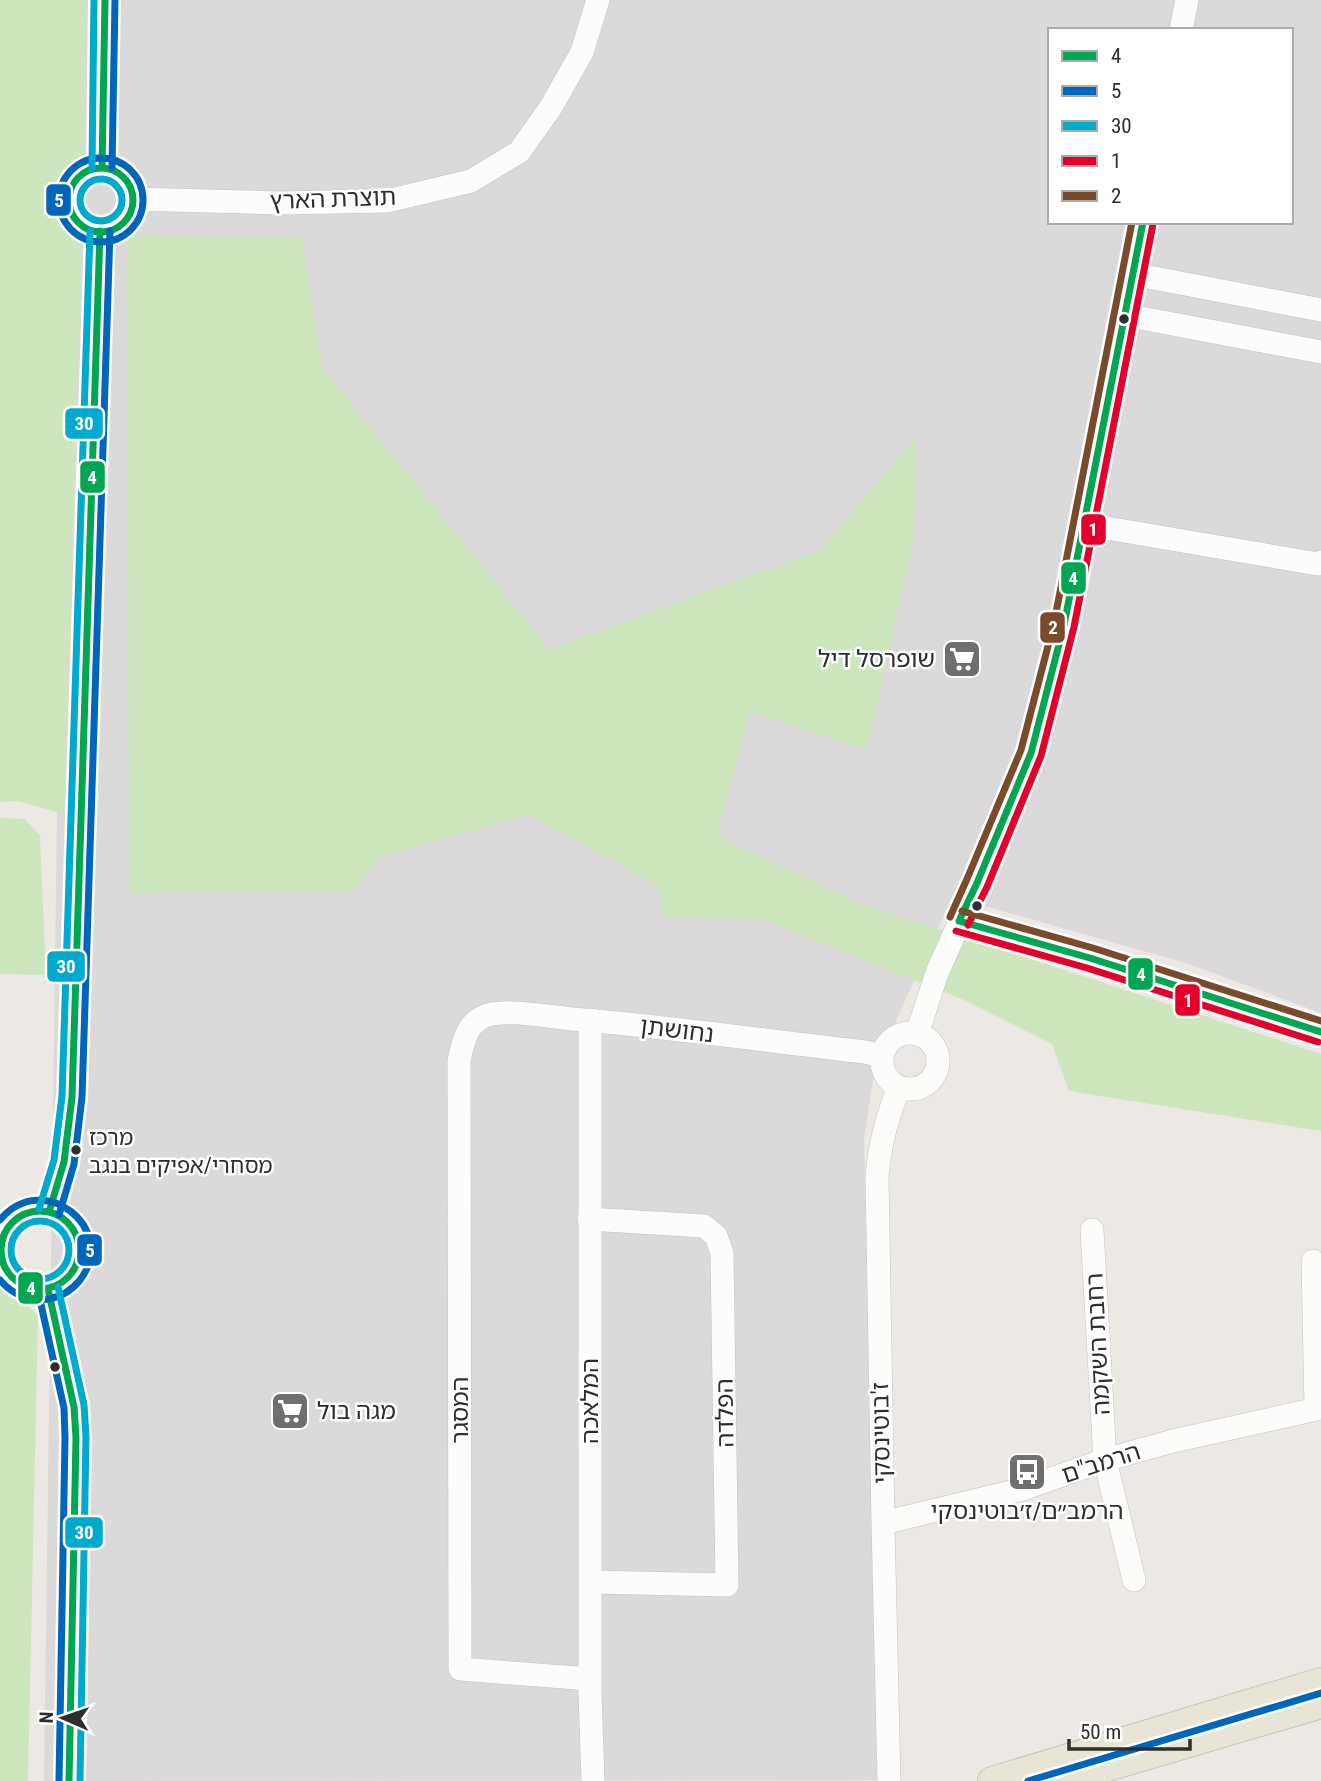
<svg xmlns="http://www.w3.org/2000/svg" width="1321" height="1781" font-family="'Roboto Condensed','Noto Sans Hebrew',sans-serif">
<style>
.industrial{fill:#dcd9db;fill-rule:evenodd}
.green{fill:#cee6be}
.lines{fill:none;stroke-linecap:round;stroke-linejoin:round}
.minor-casing{stroke:#c5c4c5;stroke-width:24}
.major-casing{stroke:#c6c5c4;stroke-width:30}
.minor{stroke:#fcfcfb;stroke-width:23}
.major{stroke:#e8e4d6;stroke-width:28}
.bus-1-casing{stroke:#fff;stroke-width:12}
.bus-2-casing{stroke:#fff;stroke-width:12}
.bus-3-casing{stroke:#fff;stroke-width:12}
.bus-4-casing{stroke:#fff;stroke-width:12}
.bus-5-casing{stroke:#fff;stroke-width:12}
.bus-1{stroke:#00a651;stroke-width:7}
.bus-2{stroke:#0065bd;stroke-width:7}
.bus-3{stroke:#00a9ce;stroke-width:7}
.bus-4{stroke:#e4002b;stroke-width:7}
.bus-5{stroke:#7a4b2a;stroke-width:7}
.bus-dot{fill:#2e2e2e;stroke:#fff;stroke-width:2.5}
.labels{text-anchor:middle;stroke-width:5;stroke-linejoin:round;paint-order:stroke}
.bus-label{font-size:22px;fill:#2e2e2e;stroke:#fff;text-anchor:start}
.street-label{font-size:24px;fill:#2e2e2e;stroke:#fff}
.poi-label{font-size:24px;fill:#2e2e2e;stroke:#fff;text-anchor:end}
.line-badge{stroke:#fff;stroke-width:2.5}
.badge-label{font-size:19px;text-anchor:middle;font-weight:bold;fill:#fff}
</style>
<rect width="100%" height="100%" fill="#ece8e4"/>
<path class="industrial" d="M68,0H1321V1013L1186,963L952,897L875,1067L864,1139L877,1780L44,1781ZM1050,30H1291V222H1050Z"/>
<path class="green" d="M0,0H85L83,183L64,814L17,801L0,802Z
M127,236L302,238L322,368L549,649L820,550L916,437L914,537L867,750L750,711L717,836L856,902L1321,1054V1131L1069,1091L1052,1044L964,1000L762,919L664,918L657,885L529,815L382,856L352,891L129,893Z
M0,818L25,819L40,836L46,975L0,974Z
M0,1280L38,1315L28,1781H0Z"/>
<g class="lines">
<defs>
<path id="minor" d="M1181,30L1187,0
M102,168L105,0
M69 200a32 32 0 1 1 64 0a32 32 0 1 1-64 0Z
M133,199L280,203L387,201L471,181L519,152L551,107L582,52L598,0
M1133,274L1321,310
M1125,315L1321,352
M1083,524L1318,564L1321,562
M959,921L1090,958L1321,1032
M590,1020V1693L593,1781
M882 1061a28 28 0 1 1 56 0a28 28 0 1 1-56 0Z
M917,1034L937,973L977,883L1031,753L1064,625L1143,222
M1 1250a39 39 0 1 1 78 0a39 39 0 1 1-78 0Z
M49,1212L64,1162L72,1097L80,816L100,231
M589,1219L704,1226L716,1236L722,1253L727,1585L591,1582
M1092,1230L1105,1460L1134,1580
M1313,1261L1316,1409
M48,1289L74,1407L76,1438L69,1781
M883,1523L1023,1489L1105,1460L1173,1441L1321,1408
M590,1679L460,1669L459,1061C463,1042 467,1021 488,1015C510,1009 550,1017 573,1019C671,1027 768,1041 865,1052L882,1056
M889,1781L883,1523L877,1176C880,1143 887,1118 899,1087"/>
<path id="major" d="M992,1781L1321,1682
M1060,1781L1321,1704"/>
</defs>
<use href="#minor" class="minor-casing"/>
<use href="#major" class="major-casing"/>
<use href="#minor" class="minor"/>
<use href="#major" class="major"/>
<defs>
<path id="bus-1" d="M102,168L105,0
M69 200a32 32 0 1 1 64 0a32 32 0 1 1-64 0Z
M959,921L977,883L1031,753L1064,625L1143,222
M959,921L1090,958L1321,1032
M1 1250a39 39 0 1 1 78 0a39 39 0 1 1-78 0Z
M49,1212L64,1162L72,1097L100,231
M48,1289L74,1407L76,1438L69,1781"/>
<path id="bus-2" d="M59 200a42 42 0 1 1 84 0a42 42 0 1 1-84 0Z
M112,168L115,0
M59,1215L74,1164L82,1097L110,231
M0,1220C43,1168 119,1229 80,1280C72,1290 60,1297 48,1299C29,1302 12,1294 0,1280
M38,1291L64,1408L65,1438L59,1781
M1028,1781L1321,1693"/>
<path id="bus-3" d="M92,168L94,0
M80 200a21 21 0 1 1 42 0a21 21 0 1 1-42 0Z
M39,1209L54,1160L62,1096L90,231
M11 1250a29 29 0 1 1 58 0a29 29 0 1 1-58 0Z
M58,1287L84,1405L86,1437L80,1781"/>
<path id="bus-4" d="M968,925L987,887L1041,756L1074,627L1153,224
M956,931L1087,968L1318,1042"/>
<path id="bus-5" d="M962,911L1093,948L1321,1021
M950,917L967,879L1021,750L1054,623L1132,222"/>
</defs>
<use href="#bus-1" class="bus-1-casing"/>
<use href="#bus-2" class="bus-2-casing"/>
<use href="#bus-3" class="bus-3-casing"/>
<use href="#bus-4" class="bus-4-casing"/>
<use href="#bus-5" class="bus-5-casing"/>
<use href="#bus-1" class="bus-1"/>
<use href="#bus-2" class="bus-2"/>
<use href="#bus-3" class="bus-3"/>
<use href="#bus-4" class="bus-4"/>
<use href="#bus-5" class="bus-5"/>
</g>
<defs>
<symbol id="supermarket-square" viewBox="-11 -11 22 22"><rect x="-9" y="-9" width="18" height="18" rx="4" fill="#706f6e" stroke="#fff"/><path d="M-6-5.5h2.5l.6 2H6L4.5 2H-2.5L-4.4-4H-6ZM-1.5 3.2a1.3 1.3 0 1 0 .1 0ZM3 3.2a1.3 1.3 0 1 0 .1 0Z" fill="#fff"/></symbol>
<symbol id="bus-square" viewBox="-11 -11 22 22"><rect x="-9" y="-9" width="18" height="18" rx="4" fill="#706f6e" stroke="#fff"/><path d="M-5-6H5V4H4V6H2V4H-2V6H-4V4H-5ZM-3.5-4V0h7V-4ZM-3.5 1.2v1.5H-2V1.2ZM2 1.2v1.5H3.5V1.2Z" fill="#fff"/></symbol>
</defs>
<g fill-rule="evenodd">
<use href="#supermarket-square" x="940" y="637" width="44" height="44"/>
<use href="#supermarket-square" x="268" y="1389" width="44" height="44"/>
<use href="#bus-square" x="1005" y="1450" width="44" height="44"/>
</g>
<g class="bus-dot">
<circle cx="1124" cy="319" r="6"/>
<circle cx="977" cy="906" r="6"/>
<circle cx="76" cy="1150" r="6"/>
<circle cx="55" cy="1367" r="6"/>
</g>
<g class="labels">
<g class="bus-label">
<text x="89" y="1145">מרכז<tspan x="89" dy="28">מסחרי/אפיקים בנגב</tspan></text>
</g>
<g class="street-label">
<text transform="translate(333 199) rotate(-2)" y="8">תוצרת הארץ</text>
<text transform="translate(677 1030) rotate(7)" y="8">נחושתן</text>
<text transform="translate(1098 1344) rotate(-93)" y="8">רחבת השקמה</text>
<text transform="translate(590 1401) rotate(-90)" y="8">המלאכה</text>
<text transform="translate(460 1410) rotate(-90)" y="8">המסגר</text>
<text transform="translate(725 1413) rotate(-91)" y="8">הפלדה</text>
<text transform="translate(881 1433) rotate(-91)" y="8">ז'בוטינסקי</text>
<text transform="translate(1101 1463) rotate(-18)" y="8">הרמב"ם</text>
</g>
<g class="poi-label">
<text x="935" y="667">שופרסל דיל</text>
<text x="317" y="1419" text-anchor="start">מגה בול</text>
<text x="1027" y="1519" text-anchor="middle">הרמב״ם/ז׳בוטינסקי</text>
</g>
</g>
<g class="line-badge">
<rect x="45" y="183" width="27" height="34" rx="7" fill="#0065bd"/>
<rect x="64" y="407" width="40" height="33" rx="7" fill="#00a9ce"/>
<rect x="79" y="460" width="27" height="34" rx="7" fill="#00a651"/>
<rect x="1080" y="513" width="27" height="33" rx="7" fill="#e4002b"/>
<rect x="1060" y="561" width="27" height="34" rx="7" fill="#00a651"/>
<rect x="1039" y="611" width="27" height="33" rx="7" fill="#7a4b2a"/>
<rect x="46" y="950" width="40" height="33" rx="7" fill="#00a9ce"/>
<rect x="1127" y="957" width="27" height="34" rx="7" fill="#00a651"/>
<rect x="1174" y="983" width="27" height="34" rx="7" fill="#e4002b"/>
<rect x="76" y="1233" width="27" height="34" rx="7" fill="#0065bd"/>
<rect x="17" y="1271" width="27" height="34" rx="7" fill="#00a651"/>
<rect x="64" y="1516" width="40" height="33" rx="7" fill="#00a9ce"/>
</g>
<g class="badge-label">
<text x="59" y="207">5</text>
<text x="84" y="430">30</text>
<text x="92" y="484">4</text>
<text x="1093" y="536">1</text>
<text x="1073" y="585">4</text>
<text x="1053" y="634">2</text>
<text x="66" y="973">30</text>
<text x="1141" y="981">4</text>
<text x="1188" y="1007">1</text>
<text x="90" y="1257">5</text>
<text x="31" y="1295">4</text>
<text x="84" y="1539">30</text>
</g>
<rect x="1048" y="28" width="245" height="196" fill="#ffffff" stroke="#ababab" stroke-width="2"/>
<rect x="1062" y="51" width="35" height="10" fill="#00a651" stroke="#ababab" stroke-width="2"/>
<text x="1111" y="63" font-size="21" fill="#2e2e2e">4</text>
<rect x="1062" y="86" width="35" height="10" fill="#0065bd" stroke="#ababab" stroke-width="2"/>
<text x="1111" y="98" font-size="21" fill="#2e2e2e">5</text>
<rect x="1062" y="121" width="35" height="10" fill="#00a9ce" stroke="#ababab" stroke-width="2"/>
<text x="1111" y="133" font-size="21" fill="#2e2e2e">30</text>
<rect x="1062" y="156" width="35" height="10" fill="#e4002b" stroke="#ababab" stroke-width="2"/>
<text x="1111" y="168" font-size="21" fill="#2e2e2e">1</text>
<rect x="1062" y="191" width="35" height="10" fill="#7a4b2a" stroke="#ababab" stroke-width="2"/>
<text x="1111" y="203" font-size="21" fill="#2e2e2e">2</text>
<g transform="translate(63 1718) rotate(272)" stroke="#ffffff" stroke-width="5" paint-order="stroke">
<path d="M0-5L12 26L0 18L-12 26Z" fill="#2e2e2e"/>
<text y="-10" font-size="19" font-weight="bold" text-anchor="middle" fill="#2e2e2e">N</text>
</g>
<path d="M1069 1739v10h121v-10" fill="none" stroke="#2e2e2e" stroke-width="3.5"/>
<text x="1080" y="1739" font-size="21" fill="#2e2e2e" stroke="#ffffff" stroke-width="5" paint-order="stroke">50 m</text>
</svg>
